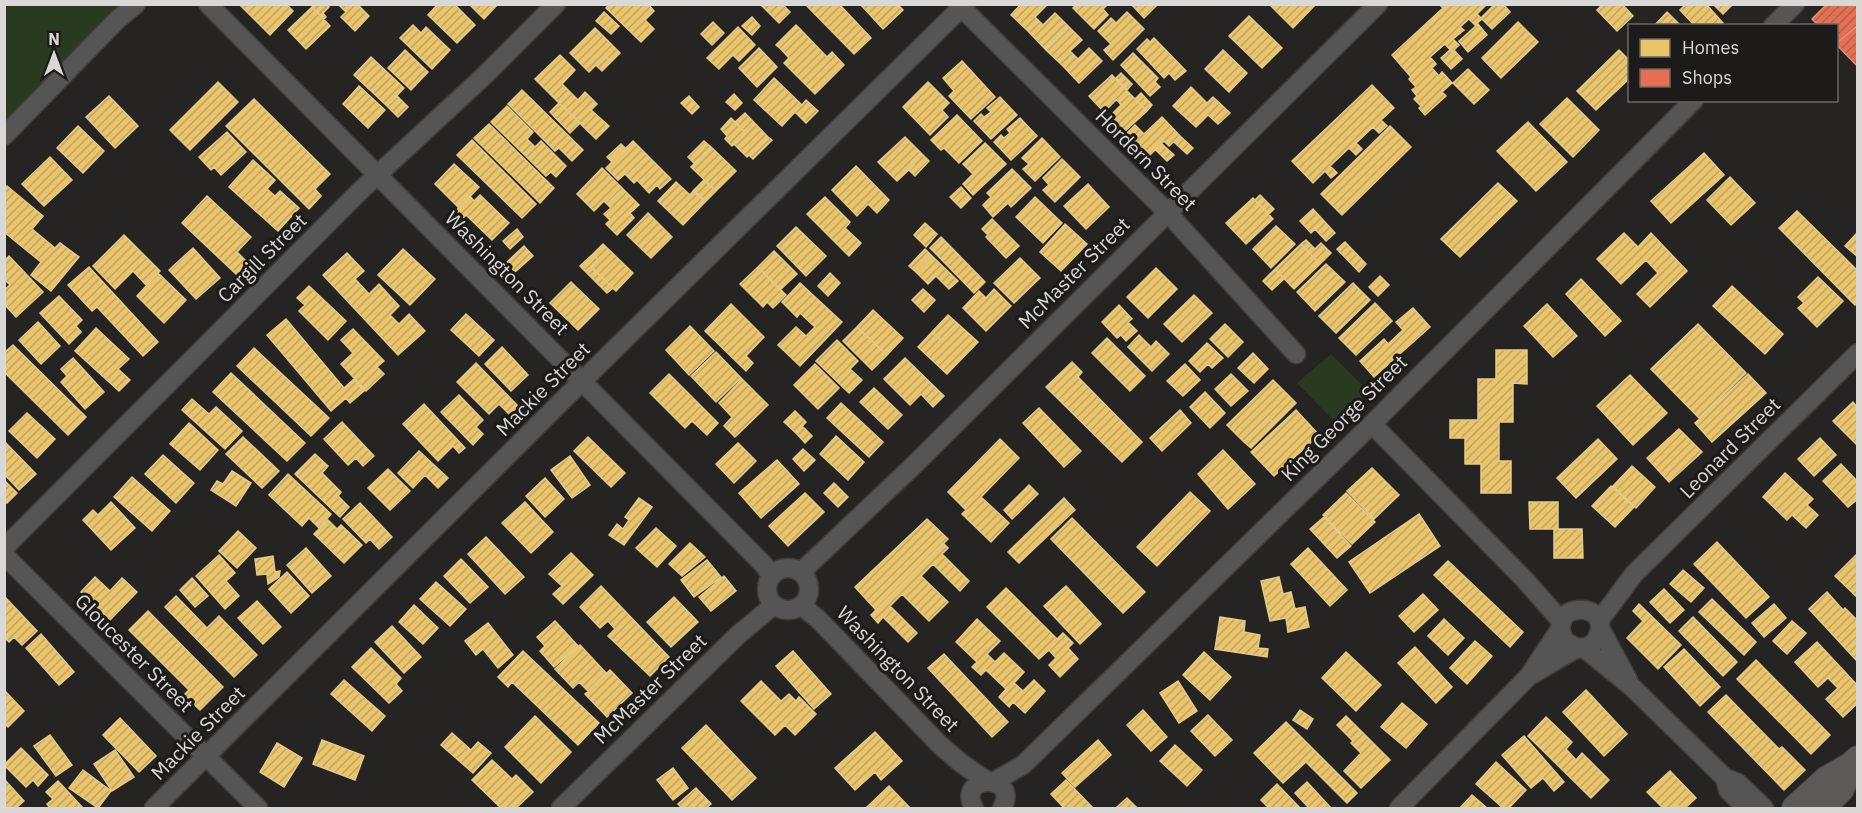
<svg xmlns="http://www.w3.org/2000/svg" width="1862" height="813" font-family="'IBM Plex Sans',sans-serif">
<style>
.green{fill:#293a21}
.homes{fill:url(#homes-hatch);stroke:#e4ca8a;stroke-width:1.5}
.shops{fill:url(#shops-hatch);stroke:#e38e79;stroke-width:1.5}
.lines{fill:none;stroke-linecap:round;stroke-linejoin:round}
.minor-casing{stroke:#3f3e3d;stroke-width:21}
.secondary-casing{stroke:#3f3e3d;stroke-width:28}
.minor{stroke:#565555;stroke-width:18}
.secondary{stroke:#5c5959;stroke-width:26}
.labels{text-anchor:middle;stroke-width:6;stroke-linejoin:round;paint-order:stroke}
.street-label{font-size:20px;fill:#d9d8d6;stroke:#1d1b19}
</style>
<defs>
<pattern id="homes-hatch" width="6" height="6" patternUnits="userSpaceOnUse" patternTransform="scale(1.5)"><rect width="6" height="6" fill="#e9c46a"/><path d="M-1 1l2-2M0 6l6-6M5 7l2-2" fill="none" stroke="#bfa360"/></pattern>
<pattern id="shops-hatch" width="6" height="6" patternUnits="userSpaceOnUse" patternTransform="scale(1.5)"><rect width="6" height="6" fill="#e76f51"/><path d="M-1 1l2-2M0 6l6-6M5 7l2-2" fill="none" stroke="#b5614c"/></pattern>
</defs>
<rect width="100%" height="100%" fill="#252423"/>
<path class="green" d="M5,5H120L5,125Z
M1331,354L1369,392L1337,424L1297,383Z"/>
<path class="homes" d="M239,4H286L293,11L270,35Z
M315,4H326L329,7L323,13L326,17L324,19L312,7Z
M341,4H357L369,16L355,31L341,17L346,12L340,6Z
M438,4H454L475,25L457,43L428,15Z
M469,4H498L484,19Z
M610,4H648L654,11L645,20L654,29L641,42L606,8Z
M763,4H782L790,12L779,23L762,6Z
M805,4H839L871,38L854,54Z
M860,4H897L903,10L883,29Z
M1021,4L1047,5L1035,17L1039,21L1028,31L1011,15Z
M1077,4H1108L1103,9L1108,15L1094,29L1073,8Z
M1131,4H1158L1144,18Z
M1269,4H1316L1293,28Z
M1442,4H1484L1485,6L1477,14L1482,19L1475,25L1469,19L1460,27L1464,30L1453,39L1459,45L1452,52L1445,44L1430,57L1436,64L1432,68L1439,76L1442,72L1452,83L1442,92L1446,96L1425,115L1419,108L1421,106L1414,99L1417,96L1412,90L1416,87L1409,79L1411,77L1392,55L1443,8L1441,6Z
M1495,4H1503L1510,12L1492,29L1481,18Z
M1603,4H1622L1633,16L1617,31L1597,10Z
M1686,4H1706L1723,23L1721,26H1695L1680,10Z
M1713,4H1733L1723,14Z
M312,7L330,26L306,49L288,30Z
M604,12L619,26L611,34L596,21Z
M1127,12L1144,29L1113,60L1104,50L1111,44L1098,31L1111,18L1116,23Z
M1667,12L1681,26H1654Z
M1055,13L1068,26L1045,49L1028,31L1039,21L1043,25Z
M1249,16L1282,48L1262,68L1229,36Z
M752,17L760,26L752,35L742,26Z
M713,22L724,33L712,45L701,34Z
M1518,22L1538,42L1501,78L1482,58Z
M1478,24L1487,35L1468,52L1459,41Z
M413,25L421,33L426,27L450,50L432,69L400,38Z
M796,25L801,30L781,49L776,45Z
M738,27L755,45L739,61L733,55L719,69L707,58Z
M1069,27L1082,40L1070,51L1074,55L1063,66L1046,50Z
M595,28L620,53L611,62L605,56L589,72L570,53Z
M801,30L827,57L832,52L844,65L815,94L784,63L789,58L781,49Z
M1154,38L1186,71L1175,80L1169,73L1164,78L1137,49L1147,39L1150,42Z
M759,48L777,67L757,87L739,68Z
M1089,48L1102,61L1079,83L1063,66L1074,55L1078,59Z
M405,50L428,72L411,90L388,68Z
M1223,50L1247,73L1229,92L1205,69Z
M1450,50L1452,52L1454,50L1462,59L1451,69L1441,58Z
M1619,50L1630,61V78L1596,110L1577,91Z
M1133,53L1158,78L1155,82L1160,87L1150,96L1121,65Z
M560,55L575,70L562,84L570,92L559,103L535,79Z
M605,56L611,62L602,71L596,65Z
M371,57L404,88L387,106L354,75Z
M962,61L995,97L971,119L949,96L954,91L943,78Z
M1468,69L1489,90L1474,104L1453,83Z
M1121,73L1132,84L1127,90L1116,78Z
M1112,75L1129,93L1119,102L1116,100L1104,112L1089,96Z
M774,78L802,105L806,100L818,111L806,123L795,112L782,126L754,100Z
M218,82L238,102L190,150L170,130Z
M928,82L949,103L942,110L948,117L930,135L903,107Z
M1372,85L1394,108L1381,120L1387,126L1379,133L1373,127L1356,143L1362,149L1356,155L1349,148L1330,166L1337,173L1331,178L1325,171L1313,183L1292,161Z
M359,86L385,110L368,128L343,104Z
M1191,87L1207,103L1213,97L1230,113L1218,124L1208,115L1196,127L1173,106Z
M522,90L583,150L572,161L559,148L555,151L508,104Z
M570,92L578,100L585,92L597,104L591,110L609,126L596,139L559,103Z
M1129,93L1147,111L1124,132L1109,117L1121,105L1119,102Z
M1141,93L1152,105L1147,111L1135,99Z
M734,94L742,103L735,110L726,102Z
M109,96L138,126L115,148L86,117Z
M397,96L408,107L398,117L387,106Z
M689,96L699,107L692,114L681,103Z
M1000,97L1017,115L991,139L974,121L981,114L984,117L991,112L987,108Z
M1567,98L1599,130L1573,157L1540,124Z
M254,99L330,174L315,189L321,196L309,209L226,126Z
M559,103L580,123L570,133L550,112Z
M507,106L533,132L527,139L535,147L541,141L566,166L556,177L551,172L546,176L491,122Z
M745,113L768,137L747,157L734,144L746,133L735,122Z
M957,115L982,141L959,163L944,148L941,150L931,140Z
M1162,117L1180,136L1169,146L1164,141L1148,157L1126,134L1135,125L1144,134Z
M731,118L746,133L732,146L725,139L727,136L721,129Z
M1020,118L1037,136L1011,160L994,142L1001,135L1004,138L1010,133L1007,129Z
M1528,122L1567,162L1536,191L1497,151Z
M489,124L554,188L540,203L474,138Z
M78,126L104,151L83,173L57,148Z
M1390,126L1411,147L1342,215L1321,194Z
M227,132L246,152L221,175L214,167L211,170L199,157Z
M1180,136L1193,148L1187,154L1174,142Z
M768,137L772,140L753,159L749,155Z
M905,137L921,153L911,162L914,165L897,181L878,162Z
M1042,138L1060,157L1035,181L1023,169L1029,164L1022,158Z
M472,140L536,204L522,218L457,155Z
M633,141L648,156L627,176L625,174L618,180L606,168Z
M704,141L711,147L695,164L688,157Z
M985,143L1006,164L973,195L963,184L973,174L963,164Z
M621,144L626,149L612,162L607,157Z
M1162,144L1174,155L1167,161L1155,149Z
M711,147L736,171L716,191L691,167Z
M921,153L929,161L915,176L909,170L914,165L911,162Z
M1704,153L1724,175L1671,223L1651,201Z
M648,156L671,179L660,189L657,185L649,193L637,180L634,183L627,176Z
M50,157L72,180L44,206L22,184Z
M1062,159L1080,177L1055,202L1043,190L1049,185L1043,178Z
M253,160L275,180L267,189L275,196L280,191L299,208L278,231L229,187Z
M454,164L479,187L459,208L435,184Z
M856,166L889,200L877,213L868,204L857,216L832,190Z
M602,168L623,189L607,204L604,201L594,211L577,194Z
M1012,169L1031,188L1011,207L1008,203L993,217L983,205L991,197L987,193Z
M1730,177L1755,203L1731,225L1707,200Z
M704,180L716,191L706,201L694,190Z
M676,182L690,195L693,191L705,202L683,225L658,201Z
M1498,183L1517,201L1460,257L1441,239Z
M1088,184L1109,207L1086,229L1064,206Z
M7,186L43,216L32,229L55,248L60,243L79,257L51,291L31,275L41,262L4,232V189Z
M961,187L971,198L961,208L950,197Z
M623,189L639,205L630,213L634,218L617,235L606,224L610,220L604,214L611,208L607,204Z
M480,195L509,223L492,240L466,215L459,223L451,216L470,196L474,201Z
M1260,195L1274,209L1269,214L1255,200Z
M207,196L251,237L237,252L248,263L237,275L182,223Z
M825,197L850,222L845,228L861,243L849,256L807,214Z
M1035,197L1062,223L1043,243L1016,217Z
M1253,198L1273,219L1246,244L1226,223Z
M1313,209L1324,221L1311,233L1300,221Z
M1797,211L1858,271V303L1855,305L1779,228Z
M648,213L672,237L651,258L627,235Z
M992,219L1019,246L1006,258L986,237L988,235L982,229Z
M1324,221L1335,233L1326,241L1315,229Z
M925,223L937,234L926,247L914,235Z
M1065,224L1087,244L1061,271L1040,252Z
M1276,226L1295,244L1271,268L1253,249Z
M796,227L826,256L806,276L777,246Z
M517,229L523,237L510,249L503,241Z
M1858,232V257L1845,246Z
M1624,233L1638,247L1651,233L1687,271L1650,307L1637,294L1658,273L1646,260L1621,284L1597,259Z
M124,235L160,271L146,285L133,271L115,289L93,266Z
M941,237L947,243L936,254L930,248Z
M1306,240L1315,249L1321,243L1331,253L1320,264L1301,244Z
M1345,242L1366,264L1359,272L1337,249Z
M947,243L985,282L974,293L936,254Z
M603,244L633,273L616,291L591,267L598,260L593,254Z
M1301,244L1320,264L1294,289L1275,269Z
M524,246L533,256L515,272L506,263Z
M193,248L220,278L196,299L169,270Z
M403,249L435,279L410,305L378,275Z
M925,249L932,256L916,272L909,266Z
M774,251L797,274L780,290L758,267Z
M347,253L364,271L355,279L369,294L379,284L399,306L390,315L399,324L409,314L425,331L398,355L323,275Z
M593,254L598,260L591,267L613,288L607,293L580,266Z
M9,256L43,292L16,317L4,304V290L10,285L4,279V261Z
M932,256L958,281L949,289L936,276L928,284L916,272Z
M1020,258L1040,278L1014,303L994,283Z
M1326,264L1345,282L1315,311L1297,292Z
M89,267L158,342L143,356L97,307L92,311L68,285Z
M758,267L786,295L773,308L767,302L763,307L740,284Z
M1156,268L1177,289L1148,318L1127,297Z
M1275,269L1284,279L1272,290L1263,281Z
M158,273L186,300L164,323L137,296Z
M830,273L840,283L828,296L818,286Z
M1380,276L1389,285L1378,296L1369,287Z
M1818,277L1843,301L1817,327L1798,308L1804,303L1798,297Z
M1581,279L1621,321L1605,336L1566,294Z
M571,282L599,309L578,330L550,303Z
M800,283L842,322L800,366L778,345L796,327L806,336L815,327L800,313L797,317L782,302Z
M1353,283L1370,300L1336,333L1319,316Z
M309,286L346,321L328,340L299,311L305,305L297,298Z
M1732,286L1783,334L1765,354L1713,306Z
M923,289L935,300L924,312L912,300Z
M994,289L1011,306L986,331L963,308L979,291L986,298Z
M1194,295L1212,313L1182,342L1164,324Z
M59,296L82,320L76,326L81,332L69,344L40,313Z
M1375,303L1392,321L1356,355L1339,338Z
M731,304L764,337L746,356L753,363L746,371L705,331Z
M1547,304L1577,336L1553,357L1524,326Z
M1119,305L1132,319L1128,322L1137,331L1126,341L1121,335L1117,338L1102,322Z
M1413,308L1430,327L1374,377L1360,361L1384,339L1388,344L1403,330L1396,322Z
M873,310L903,338L887,355L857,327Z
M466,314L494,340L479,356L451,330Z
M948,315L957,323L941,340L932,332Z
M286,319L344,388L354,379L364,391L350,403L346,398L331,411L267,335Z
M38,322L60,346L41,364L19,340Z
M957,323L978,342L947,374L918,347L932,332L941,340Z
M1225,324L1243,342L1228,357L1210,339Z
M1698,324L1746,373L1699,418L1651,369Z
M690,326L714,351L689,375L666,350Z
M857,327L887,355L872,370L843,341Z
M96,328L129,359L118,369L130,380L119,391L75,351Z
M353,329L384,361L377,367L384,374L366,391L341,364L353,353L341,340Z
M1139,335L1151,347L1156,341L1169,354L1152,371L1128,347Z
M1107,338L1145,376L1130,391L1092,353Z
M837,340L858,361L850,369L862,380L849,393L816,361Z
M1207,343L1223,358L1212,368L1208,364L1200,372L1189,361Z
M13,345L86,417L68,435L4,372V353Z
M502,347L528,375L511,391L485,364Z
M254,348L329,418L311,436L237,366Z
M1496,350H1527V384L1513,383V422H1499V461H1511V493H1481V464H1465V438H1450V420H1478V379H1496Z
M716,352L741,378L716,402L691,376Z
M1253,353L1268,369L1254,383L1238,368Z
M73,358L104,392L85,409L61,382L67,376L61,369Z
M905,358L944,396L933,407L921,394L910,405L884,379Z
M1072,362L1082,372L1078,377L1142,442L1122,462L1046,387Z
M476,363L518,406L510,415L499,404L489,414L457,382Z
M815,364L839,388L818,409L794,385Z
M1185,364L1200,380L1183,396L1167,381Z
M231,373L305,443L287,461L213,392Z
M669,374L718,423L707,435L692,421L685,428L650,393Z
M1231,374L1248,391L1231,406L1215,389Z
M1748,374L1766,393L1712,442L1695,423Z
M1630,375L1667,413L1633,445L1597,406Z
M742,379L768,405L735,437L724,426L732,417L719,403Z
M1273,380L1296,403L1275,424L1268,418L1244,442L1227,425Z
M874,388L902,415L888,429L860,402Z
M1205,392L1225,413L1210,428L1190,407Z
M459,395L483,420L476,427L483,434L473,445L441,412Z
M192,399L209,414L216,407L242,431L225,449L182,410Z
M1853,402L1858,408V446L1833,421Z
M841,403L883,442L869,457L827,418Z
M424,404L465,448L459,453L453,446L438,461L403,424Z
M1039,408L1081,451L1064,467L1023,423Z
M1180,410L1191,423L1162,451L1150,438Z
M1296,410L1319,435L1274,476L1251,452Z
M795,411L806,422L796,433L784,422Z
M27,413L55,439L37,458L9,431Z
M1268,418L1275,424L1251,448L1244,442Z
M342,422L374,456L363,466L356,458L348,465L324,439Z
M189,423L218,450L200,470L170,444Z
M802,426L812,436L805,443L796,433Z
M1679,429L1702,452L1669,482L1647,458Z
M836,436L864,462L848,480L820,454Z
M243,437L279,471L262,488L226,454Z
M588,437L625,473L611,487L574,451Z
M1820,438L1836,455L1814,476L1798,459Z
M1000,439L1019,458L981,497L1009,523L991,542L962,514L966,510L948,492Z
M1598,439L1617,459L1576,498L1557,478Z
M4,441L36,474L19,490L4,474Z
M738,443L756,461L734,483L716,464Z
M803,449L815,460L804,471L793,459Z
M1223,450L1255,484L1228,509L1198,474Z
M419,451L448,478L438,488L425,475L413,488L398,473Z
M315,454L328,466L322,473L341,492L338,496L349,507L340,517L295,474Z
M163,455L194,483L176,503L145,474Z
M570,456L590,485L572,498L551,470Z
M777,460L799,484L761,518L739,493Z
M1841,464L1858,482V499L1848,507L1823,481Z
M1632,466L1655,487L1636,508L1613,486Z
M1372,468L1399,495L1374,519L1347,491Z
M388,469L410,491L390,510L368,488Z
M232,471L251,483L236,506L211,490L217,481L223,484Z
M1785,473L1813,499L1807,505L1818,515L1806,528L1792,515L1787,520L1763,497Z
M288,474L331,514L319,528L309,518L302,526L269,495Z
M132,477L170,511L152,531L114,497Z
M545,478L564,499L545,517L526,496Z
M4,480L17,493L7,503L4,501Z
M834,483L848,497L838,507L824,493Z
M1029,485L1038,494L1012,519L1004,510Z
M1611,486L1634,507L1615,527L1592,506Z
M1190,492L1210,511L1157,566L1137,547Z
M805,493L824,512L788,546L769,526Z
M1346,493L1375,522L1352,544L1323,515Z
M639,498L652,507L624,545L609,535L617,524L623,529L629,520L625,517Z
M1064,498L1075,510L1019,563L1008,552Z
M111,502L135,528L111,550L83,520L93,510L98,515Z
M525,502L553,532L531,553L502,523Z
M1529,502H1558V529H1582L1583,558H1554V529H1530Z
M360,503L392,537L379,549L370,539L366,543L343,519Z
M1419,514L1440,546L1370,593L1349,562Z
M1324,517L1351,546L1337,558L1310,529Z
M1072,518L1145,592L1123,613L1051,539Z
M927,519L948,539L876,610L855,587Z
M328,520L337,529L341,525L362,545L344,563L314,534Z
M656,528L676,546L657,567L636,548Z
M238,531L256,548L237,568L219,551Z
M486,537L524,577L505,594L468,554Z
M1717,542L1769,597L1746,618L1694,564Z
M690,543L705,557L682,576L669,564Z
M943,543L948,548L942,554L969,581L960,591L933,564L921,576L948,602L929,621L902,594L890,606L917,633L908,642L883,617L878,623L871,615Z
M306,548L331,576L312,593L287,565Z
M1308,548L1347,590L1330,606L1291,564Z
M571,553L593,575L563,604L553,594L562,586L549,574Z
M219,555L235,573L226,581L239,596L225,609L196,576Z
M1856,555L1858,557V598L1835,576Z
M273,556L275,572L280,571L279,577L268,584L267,574L257,575L255,559Z
M461,559L488,587L470,603L444,576Z
M707,560L721,577L694,597L681,580Z
M1448,561L1523,632L1510,647L1434,575Z
M1683,570L1704,588L1691,602L1670,584Z
M287,572L309,596L291,613L269,589Z
M724,576L736,591L711,611L699,597Z
M95,577L110,591L122,578L137,592L110,620L81,592Z
M1279,577L1283,594L1291,592L1295,609L1305,607L1309,627L1288,632L1286,618L1270,621L1261,581Z
M192,578L208,596L195,607L180,590Z
M436,582L466,609L450,626L420,599Z
M601,586L669,657L650,676L608,636L615,629L608,621L600,628L580,607Z
M1066,586L1101,624L1080,644L1044,606Z
M1006,588L1057,639L1063,633L1073,643L1068,648L1078,659L1060,677L1049,665L1056,658L1049,650L1039,659L987,607Z
M1664,589L1684,610L1670,623L1650,602Z
M1827,592L1843,610L1845,608L1858,621V662L1809,609Z
M1423,594L1438,610L1414,632L1399,616Z
M176,596L207,628L219,616L257,655L234,677L165,607Z
M5,597L37,631L22,645L14,637L9,642L4,637Z
M674,597L698,622L671,647L647,622Z
M1712,599L1756,642L1744,655L1699,612Z
M257,601L281,627L263,644L238,618Z
M1639,604L1681,645L1658,669L1627,638L1643,621L1633,611Z
M1774,604L1786,618L1764,637L1752,623Z
M414,605L438,628L423,644L399,622Z
M148,611L223,687L200,710L184,695L189,690L129,630Z
M1220,617L1245,621L1244,632L1260,635L1258,648L1268,649L1267,657L1215,649Z
M1693,617L1737,662L1723,676L1679,631Z
M977,619L1000,641L987,654L995,662L1004,653L1024,672L1014,683L1023,691L1034,680L1045,691L1025,713L1013,702L1009,707L999,697L1006,689L986,670L981,675L972,667L977,662L956,642Z
M1444,619L1464,638L1448,655L1428,636Z
M555,621L578,646L554,667L540,651L545,646L537,637Z
M1792,621L1806,633L1787,654L1773,641Z
M488,623L513,655L498,668L483,649L476,655L465,641Z
M392,626L421,657L404,673L375,642Z
M41,634L74,672L59,685L26,648Z
M1475,641L1492,656L1467,684L1450,668Z
M1817,642L1858,686V703L1843,717L1826,699L1838,688L1828,678L1818,687L1795,662Z
M580,645L606,673L588,691L579,682L573,688L555,669Z
M1415,647L1452,687L1436,703L1398,663Z
M371,648L401,678L396,684L402,691L389,703L352,667Z
M1684,649L1720,687L1700,706L1664,667Z
M523,651L599,723L578,745L512,682L508,687L498,677Z
M793,651L831,694L814,709L776,666Z
M1204,652L1231,677L1210,700L1183,675Z
M1346,652L1381,685L1356,711L1322,678Z
M944,654L1008,722L992,737L928,668Z
M1756,660L1830,735L1811,754L1737,679Z
M610,670L632,693L607,717L585,694Z
M344,680L385,716L372,731L331,694Z
M761,681L781,701L789,694L796,701L799,697L816,714L795,735L785,725L775,735L741,701Z
M1178,681L1197,711L1179,723L1160,693Z
M4,690L24,711L8,727L4,723Z
M1586,690L1627,734L1604,756L1563,712Z
M1726,695L1779,749L1782,747L1805,770L1784,790L1708,712Z
M1402,703L1427,724L1406,748L1381,727Z
M1143,710L1167,737L1151,751L1127,725Z
M1300,710L1313,719L1307,729L1293,720Z
M1208,715L1232,740L1215,756L1191,731Z
M535,716L571,752L541,783L505,747Z
M1346,716L1390,760L1361,788L1344,771L1361,753L1351,743L1353,741L1337,725Z
M1546,717L1572,742L1566,749L1576,760L1582,753L1609,780L1591,798L1528,736Z
M120,718L156,756L139,772L103,735Z
M1286,722L1357,793L1347,803L1306,762L1283,783L1254,753Z
M706,725L756,778L732,800L682,748Z
M875,732L902,761L881,780L875,772L855,790L835,768Z
M452,733L471,750L478,742L491,753L473,773L441,745Z
M50,735L72,765L56,776L34,746Z
M1524,736L1564,782L1554,791L1543,778L1531,788L1502,755Z
M322,740L364,756L355,780L313,764Z
M1098,740L1111,755L1075,787L1062,773Z
M277,743L302,758L284,787L260,772Z
M1175,745L1202,770L1187,786L1160,761Z
M21,748L48,775L38,786L33,780L26,787L4,765Z
M115,750L134,777L112,791L94,764Z
M492,760L512,779L516,775L533,792L516,808H501L472,780Z
M1496,762L1526,790L1509,808H1503L1476,784Z
M673,768L688,788L673,800L657,780Z
M83,770L111,791L98,808L69,788Z
M1670,771L1696,798L1685,808H1681L1678,806L1675,808H1663L1647,792Z
M4,779L24,801L16,808L4,807Z
M1066,780L1093,808H1064L1051,794Z
M58,781L83,808H50L47,804L53,799L46,792Z
M1307,782L1331,808H1309L1295,793Z
M1277,784L1300,808H1269L1261,800Z
M889,786L910,808H866Z
M696,788L711,804L706,808H682L678,804Z
M1472,795L1487,808H1460Z
M1127,798L1137,808H1118L1117,807Z"/>
<path class="shops" d="M1827,4L1858,5V25L1836,44V26H1819L1812,19Z
M1858,25V67L1836,44Z"/>
<g class="lines">
<defs>
<path id="minor" d="M208,4L763,564L772,576
M958,4L1167,212L1296,354
M1773,26L1795,4
M4,136L117,20L136,4
M1372,424L1525,580L1562,622
M4,548L360,191L485,75L556,4
M4,555L258,808
M767 589a21 21 0 1 1 42 0a21 21 0 1 1-42 0Z
M801,572L912,467L1378,4
M802,606L818,619L940,745L961,763L987,781
M1599,621L1634,574L1858,353
M1600,628L1628,680
M1584,648L1632,687L1725,778L1738,783L1764,808
M1533,674C1547,666 1560,657 1574,650C1580,647 1586,648 1591,645C1595,642 1598,638 1599,633C1609,599 1543,603 1565,641L1577,648
M1725,778L1728,790L1746,808
M993,782L1023,765L1372,424L1694,100
M154,808L566,397L965,4
M561,808L738,635L774,605
M974,808C955,774 1021,773 1002,808
M1399,808L1529,676L1560,629"/>
<path id="secondary" d="M1795,808L1827,779L1850,766L1858,759
M1822,808L1841,789L1847,775"/>
</defs>
<use href="#minor" class="minor-casing"/>
<use href="#secondary" class="secondary-casing"/>
<use href="#minor" class="minor"/>
<use href="#secondary" class="secondary"/>
</g>
<g class="labels">
<g class="street-label">
<text transform="translate(1146 160) rotate(45)" y="7">Hordern Street</text>
<text transform="translate(262 258) rotate(-45)" y="7">Cargill Street</text>
<text transform="translate(507 273) rotate(45)" y="7">Washington Street</text>
<text transform="translate(1074 273) rotate(-45)" y="7">McMaster Street</text>
<text transform="translate(543 389) rotate(-45)" y="7">Mackie Street</text>
<text transform="translate(1344 418) rotate(-45)" y="7">King George Street</text>
<text transform="translate(1730 448) rotate(-45)" y="7">Leonard Street</text>
<text transform="translate(134 653) rotate(45)" y="7">Gloucester Street</text>
<text transform="translate(898 669) rotate(46)" y="7">Washington Street</text>
<text transform="translate(650 689) rotate(-44)" y="7">McMaster Street</text>
<text transform="translate(198 733) rotate(-45)" y="7">Mackie Street</text>
</g>
</g>
<rect width="1862" height="813" fill="none" stroke="#d9d8d6" stroke-width="12"/>
<rect x="1628" y="24" width="210" height="78" fill="#1d1b19" stroke="#686765" stroke-width="1.5"/>
<rect x="1640" y="39" width="30" height="18" fill="#e9c46a" stroke="#686765" stroke-width="1.5"/>
<text x="1682" y="54" font-size="18" fill="#d9d8d6">Homes</text>
<rect x="1640" y="69" width="30" height="18" fill="#e76f51" stroke="#686765" stroke-width="1.5"/>
<text x="1682" y="84" font-size="18" fill="#d9d8d6">Shops</text>
<g transform="translate(54 54)" stroke="#1d1b19" stroke-width="4.5" paint-order="stroke">
<path d="M0-4.5L10 22L0 15L-10 22Z" fill="#d9d8d6"/>
<text y="-9" font-size="16" font-weight="bold" text-anchor="middle" fill="#d9d8d6">N</text>
</g>
</svg>
